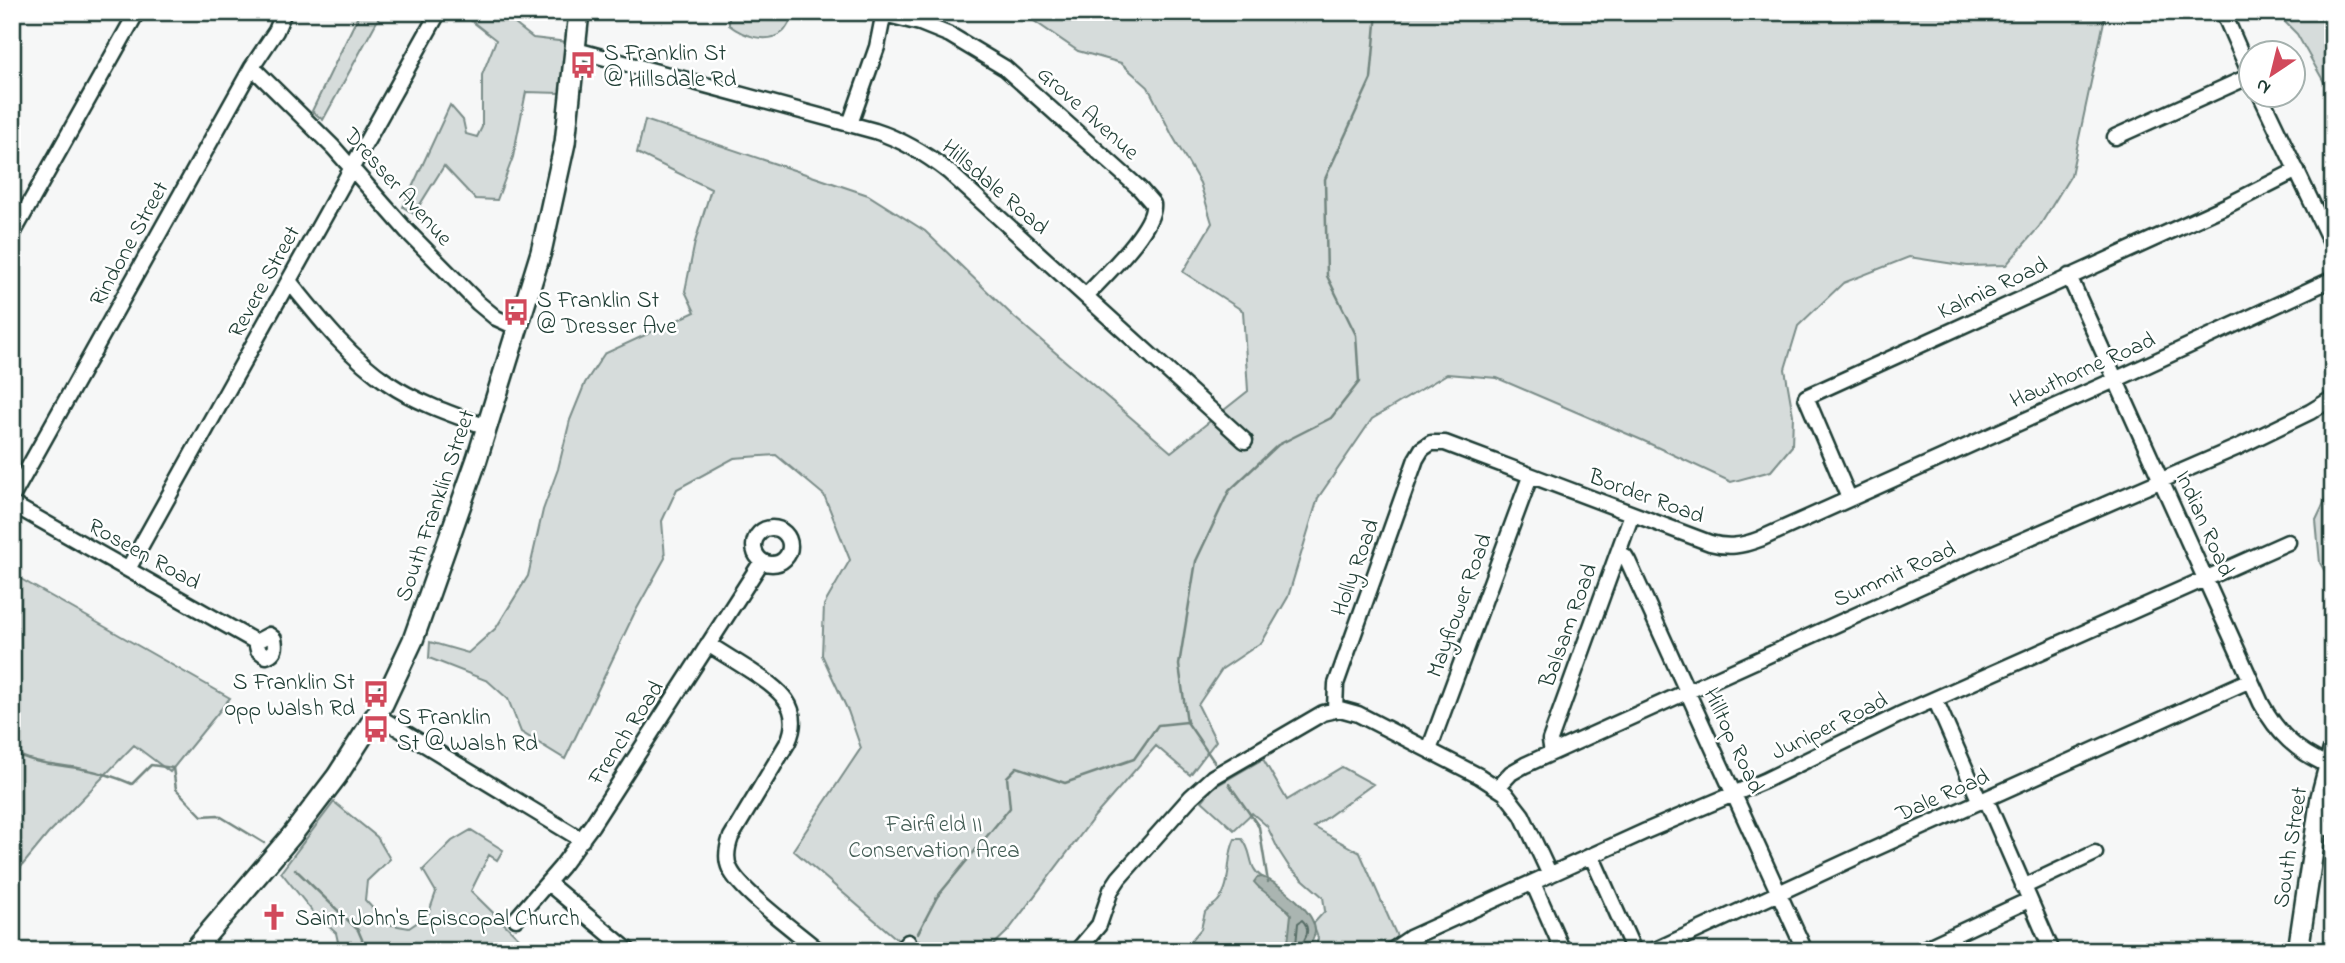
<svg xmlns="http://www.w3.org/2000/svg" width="2345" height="963" font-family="'Indie Flower',sans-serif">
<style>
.green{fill:#d6dcdb;stroke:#7a8c88;stroke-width:2}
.water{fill:#aab5b1;stroke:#72857f;stroke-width:2}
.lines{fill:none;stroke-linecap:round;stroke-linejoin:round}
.shore{stroke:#576d66;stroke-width:2}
.stream{stroke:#72857f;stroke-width:2.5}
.minor-casing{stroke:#1f3d34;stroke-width:19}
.major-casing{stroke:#1f3d34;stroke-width:24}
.minor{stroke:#fff;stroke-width:14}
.major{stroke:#fff;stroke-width:19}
.labels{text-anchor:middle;stroke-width:5;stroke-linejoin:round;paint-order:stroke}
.poi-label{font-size:23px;fill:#1f3d34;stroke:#fff;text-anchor:start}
.street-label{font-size:23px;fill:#1f3d34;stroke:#fff}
.park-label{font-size:23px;fill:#445d55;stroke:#fff}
</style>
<rect width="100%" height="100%" fill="#f6f7f7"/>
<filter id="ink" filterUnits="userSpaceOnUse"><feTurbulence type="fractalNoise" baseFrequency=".0143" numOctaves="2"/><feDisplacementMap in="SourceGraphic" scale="14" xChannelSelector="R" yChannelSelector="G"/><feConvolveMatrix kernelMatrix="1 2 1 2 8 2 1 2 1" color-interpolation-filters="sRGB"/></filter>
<g filter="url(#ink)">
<path class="green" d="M360,12H382L323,120L312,111Z
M460,12H505L506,17L533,38L567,42L561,93L526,92L513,157L497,200L475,199L444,166L414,214L403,207L450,105L463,120L466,134L477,137L482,127V75L496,40Z
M729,12H795C791,18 788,28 783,32C767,45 742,35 729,25Z
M1021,12H2106L2071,175L2039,227L2006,265L1967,266L1909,257L1843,283L1798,326L1785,369L1793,415L1792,446L1771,471L1731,482L1644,441L1497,378L1447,374L1372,419L1318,498L1288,597L1262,642L1222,669L1198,705L1216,741L1190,775L1156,746L1095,816L1008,931L987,951H931L920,940H898L793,850L861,748L848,711L822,655L824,605L850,560L824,495L776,455L734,458L677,489L662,521L665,558L634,614L565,759L521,732L508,699L488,681L429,658L430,642L468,653L496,628L528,576L543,510L558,469L570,420L585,383L604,354L695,312L685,291L695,242L711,189L637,153L645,120L868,195L925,231L1014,317L1171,452L1248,391L1243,311L1183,272L1212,223L1200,183L1172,135L1148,87L1121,63L1078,51Z
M2275,12H2333V98L2297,34Z
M2333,484V574L2330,580L2320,563L2316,520Z
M12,574L230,698L170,772L134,745L48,834L12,878Z
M1263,759L1287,800L1342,767L1373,784L1314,827L1360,853L1399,941L1385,951L1316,950L1318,938L1313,924L1325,911L1323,897L1290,868L1279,851L1267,826L1252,813L1234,830L1202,801L1213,788Z
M334,802L377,837L390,859L367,881L365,900L387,924L409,928L428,915L436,892L423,870L452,841L471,830L503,850L497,860L489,855L471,891L532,951H340L336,933L313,912L281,872Z
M1235,839H1242C1254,852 1247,868 1262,877L1257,879L1259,888L1267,892L1292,914L1288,943L1280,951H1264L1255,943L1235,947L1237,951H1207L1206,946L1197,947L1193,951H1189V943L1201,929L1205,912C1209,907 1215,905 1218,901C1233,884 1225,858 1235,839Z"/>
<path class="water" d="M1262,877C1279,883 1315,911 1315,931C1315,938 1310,945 1306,951H1280L1288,943L1291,914C1282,901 1264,895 1254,882L1257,878Z"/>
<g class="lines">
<path class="shore" d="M1291,951L1296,945L1298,923L1302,920C1311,928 1307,939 1299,946L1301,951"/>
<path class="stream" d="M12,751C33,765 58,764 83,769C100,772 116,777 132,784L151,765L173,768L176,789L202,816L218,815L264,843
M1215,763L1187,722L1179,665L1196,561L1229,491L1278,445L1331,418L1359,382L1356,335L1327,276L1325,179L1371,79L1377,12
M1229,784L1259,827L1268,882
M295,869L358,930L367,951
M918,933L937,897L1010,808L1007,777L1017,767L1065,783L1134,759L1158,725L1187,722"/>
<defs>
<path id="minor" d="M2223,12L2250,74
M884,14L920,23L950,35L1005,68L1140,189L1153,204C1156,228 1103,277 1086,296
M576,50L875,131C903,140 926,154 949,172L1245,441
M252,67L333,147L406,230L478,303L496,318L518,328
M2260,94L2333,247
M850,124L877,47L884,12
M2115,137L2250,76
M12,235L137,12
M2069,276L2261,703C2277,733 2297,752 2328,765
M289,281C318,317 349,357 388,383C417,403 454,415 487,427
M12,497L252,67L276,31L284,12
M1849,498L1806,397L2228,205L2297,170
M12,504L256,642L258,650L266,656C275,653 276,647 274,639L269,635L256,642
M754 546a18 18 0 1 1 36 0a18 18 0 1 1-36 0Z
M1618,553L1625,556L1628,561L1805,951
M128,569L437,15
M708,644C722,653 737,662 751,671C778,689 804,706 788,742L731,837C727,848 725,859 730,869C740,891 798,933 819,951
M1935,699L1980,802
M1335,709L1336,684L1416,459L1422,449L1431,443H1445L1710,543C1728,548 1742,546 1760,539L2117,379L2333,279
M376,715L582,840
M1429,750L1530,477
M1552,753L1550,740L1632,514
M1498,787L1511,773L1525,765L1996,552L2238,447L2310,412L2333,398
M1986,799L2052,951
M2316,824L2333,830
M1592,857L1634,951
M548,883L629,951
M1533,883L1563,951
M2023,887L2095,853
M516,919L561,867L592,825L762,561
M900,951L908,942
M1077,951L1099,925L1111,890L1119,878L1191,797L1213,777L1323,713L1340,709L1358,714L1479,776L1505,793L1522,815L1550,875
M1391,951L1410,938L1646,831L1764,781L1899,715L2288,542
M1653,951L1863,854L2250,680
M1919,951L2029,900"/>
<path id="major" d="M193,951L292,835L337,776L383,704L413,640L477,459L541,252L565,143L579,12
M2298,951L2321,797L2333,751"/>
</defs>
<use href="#minor" class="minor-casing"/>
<use href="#major" class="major-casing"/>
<use href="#minor" class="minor"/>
<use href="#major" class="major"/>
</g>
</g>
<defs>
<symbol id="bus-bare" viewBox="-9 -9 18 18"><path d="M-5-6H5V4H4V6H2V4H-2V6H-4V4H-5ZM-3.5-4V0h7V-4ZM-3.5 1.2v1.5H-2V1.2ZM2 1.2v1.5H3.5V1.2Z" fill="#d1495b" stroke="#fff" stroke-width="2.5" paint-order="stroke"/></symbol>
<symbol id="church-bare" viewBox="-9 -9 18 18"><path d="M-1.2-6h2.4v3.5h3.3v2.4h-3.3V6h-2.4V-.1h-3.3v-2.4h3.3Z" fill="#d1495b" stroke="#fff" stroke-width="2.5" paint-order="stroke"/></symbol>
</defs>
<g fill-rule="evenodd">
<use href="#bus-bare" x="564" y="46" width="38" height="38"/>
<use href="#bus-bare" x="497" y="293" width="38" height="38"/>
<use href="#bus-bare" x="357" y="675" width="38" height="38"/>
<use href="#bus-bare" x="357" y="710" width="38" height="38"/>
<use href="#church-bare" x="255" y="898" width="38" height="38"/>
</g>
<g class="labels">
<g class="poi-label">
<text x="604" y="60">S Franklin St<tspan x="604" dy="26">@ Hillsdale Rd</tspan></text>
<text x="537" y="307">S Franklin St<tspan x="537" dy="26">@ Dresser Ave</tspan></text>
<text x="355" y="689" text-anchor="end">S Franklin St<tspan x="355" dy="26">opp Walsh Rd</tspan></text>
<text x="397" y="724">S Franklin<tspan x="397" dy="26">St @ Walsh Rd</tspan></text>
<text x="295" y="925">Saint John's Episcopal Church</text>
</g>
<g class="street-label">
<text transform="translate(1089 112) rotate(42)" y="8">Grove Avenue</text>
<text transform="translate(399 186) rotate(48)" y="8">Dresser Avenue</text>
<text transform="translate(996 186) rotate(41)" y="8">Hillsdale Road</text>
<text transform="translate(128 243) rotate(-61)" y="8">Rindone Street</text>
<text transform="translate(263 281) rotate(-61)" y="8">Revere Street</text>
<text transform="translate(1992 287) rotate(-25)" y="8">Kalmia Road</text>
<text transform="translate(2082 369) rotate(-24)" y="8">Hawthorne Road</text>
<text transform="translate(1647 495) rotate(20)" y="8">Border Road</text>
<text transform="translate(434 505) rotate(-71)" y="8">South Franklin Street</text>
<text transform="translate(2206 523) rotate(66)" y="8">Indian Road</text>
<text transform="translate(145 553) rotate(29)" y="8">Roseen Road</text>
<text transform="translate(1354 567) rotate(-70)" y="8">Holly Road</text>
<text transform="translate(1894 573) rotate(-24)" y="8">Summit Road</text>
<text transform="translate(1458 605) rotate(-70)" y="8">Mayflower Road</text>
<text transform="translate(1567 625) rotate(-70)" y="8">Balsam Road</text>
<text transform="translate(1829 725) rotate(-26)" y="8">Juniper Road</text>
<text transform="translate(625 732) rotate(-57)" y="8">French Road</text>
<text transform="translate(1735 740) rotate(65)" y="8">Hilltop Road</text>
<text transform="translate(1942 794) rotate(-24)" y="8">Dale Road</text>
<text transform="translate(2289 847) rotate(-81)" y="8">South Street</text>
</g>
<g class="park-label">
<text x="934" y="831">Fairfield II<tspan x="934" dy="26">Conservation Area</tspan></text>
</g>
</g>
<rect width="2345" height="963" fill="none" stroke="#fff" stroke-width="42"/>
<rect x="21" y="21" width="2303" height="921" fill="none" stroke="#1f3d34" stroke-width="2.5" filter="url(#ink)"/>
<g transform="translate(2272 74) rotate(215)"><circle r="33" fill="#ffffff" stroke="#a5b1ae" stroke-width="2"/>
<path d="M0-5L12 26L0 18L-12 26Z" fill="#d1495b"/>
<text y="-10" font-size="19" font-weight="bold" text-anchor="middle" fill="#1f3d34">N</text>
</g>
</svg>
